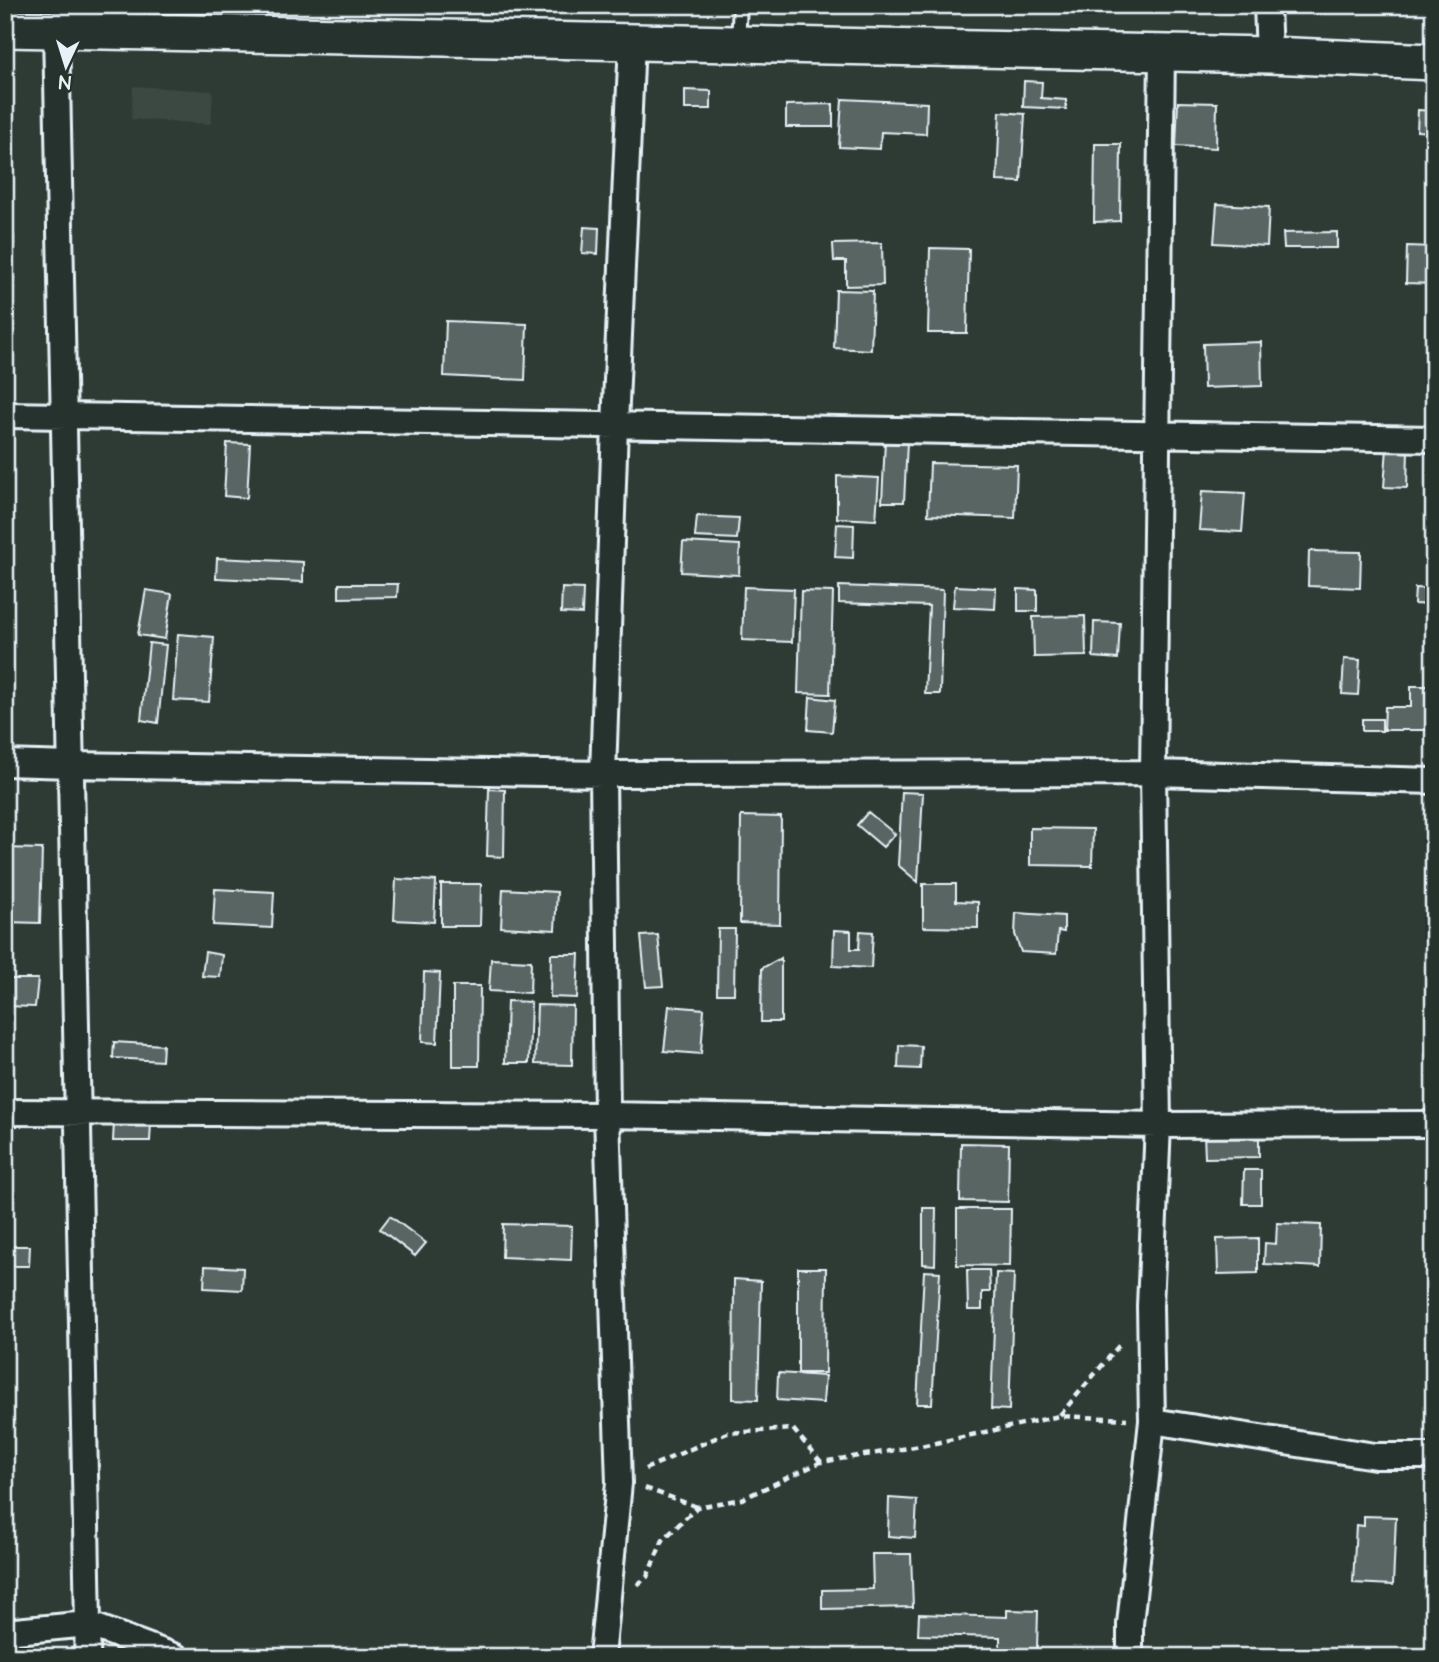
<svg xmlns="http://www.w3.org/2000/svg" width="1439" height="1662" font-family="'Architects Daughter',sans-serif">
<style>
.built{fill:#3b4843}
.building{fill:#596563;stroke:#e8f1f8;stroke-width:2}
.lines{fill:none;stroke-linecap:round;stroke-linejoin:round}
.service-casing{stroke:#e8f1f8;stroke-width:18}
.minor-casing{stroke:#e8f1f8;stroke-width:30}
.secondary-casing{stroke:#e8f1f8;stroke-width:40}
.path{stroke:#e8f1f8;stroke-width:4.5;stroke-dasharray:7 5;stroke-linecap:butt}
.service{stroke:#26332d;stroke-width:12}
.minor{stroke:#26332d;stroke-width:24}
.secondary{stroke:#26332d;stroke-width:35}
</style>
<rect width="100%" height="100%" fill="#2e3b35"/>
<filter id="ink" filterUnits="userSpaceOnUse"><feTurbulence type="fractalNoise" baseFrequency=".0143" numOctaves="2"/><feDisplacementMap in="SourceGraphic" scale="14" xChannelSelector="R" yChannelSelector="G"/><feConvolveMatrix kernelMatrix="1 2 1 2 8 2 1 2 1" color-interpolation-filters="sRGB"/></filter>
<g filter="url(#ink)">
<path class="built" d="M133,86L213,91L211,124L131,119Z"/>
<path class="building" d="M1024,81L1042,82L1041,98L1066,100V109L1023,107Z
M685,90L711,91V109H685Z
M842,99L927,103L926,134L881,132L880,149L839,147Z
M1178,102L1217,103L1216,148L1176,146Z
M833,104V127H786V105Z
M1418,110L1434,111V132L1417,131Z
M1000,112L1025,114L1021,182L997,181Z
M1095,144H1121L1120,221L1094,222Z
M1217,204L1269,207L1267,246L1214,243Z
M584,227L599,228L598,254L582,253Z
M1337,232V248H1284L1283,233Z
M5,236H14V283H5Z
M882,243L883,285L846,286V261H834L833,244Z
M1407,246L1434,247V284L1406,283Z
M930,248L969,249L967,333H928Z
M836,290L873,291L871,350L834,348Z
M446,321L527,324L525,380L444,376Z
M1261,342L1262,386L1204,388L1203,344Z
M885,441L907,442L904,502H882Z
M227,443L250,444L247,498L224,496Z
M1387,448L1408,449L1407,488L1384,487Z
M930,463L1017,465L1015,518L928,515Z
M837,476L879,478L876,520L837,518Z
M1202,491L1245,493L1242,532L1199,530Z
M697,516L739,518L737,539L695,537Z
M837,524L854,525L853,558L835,557Z
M683,542L740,545L739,575L681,572Z
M1309,551L1361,552L1360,588L1308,586Z
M217,558L303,562V582L216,578Z
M339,584H398L397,597L339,598Z
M839,586L943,590L940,694H925L929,606L839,603Z
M955,586L996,588L995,609L953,607Z
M744,587L794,589L792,642L742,640Z
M562,588L583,589L582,614L561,613Z
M1415,588L1434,589V605L1414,604Z
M1018,589L1037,590V611H1018Z
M146,590L172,594L165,639L138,635Z
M801,591L833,592L830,694L798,693Z
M1085,616L1086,656L1034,657L1033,617Z
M1094,622L1120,623L1118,659L1093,657Z
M178,634L214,637L209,702L173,700Z
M149,643L166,645L158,723L141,720Z
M1344,659L1360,660L1358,695L1342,694Z
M1411,686H1434V730H1384L1385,707H1411Z
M810,697L835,700L832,732L808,730Z
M1362,719H1382V731H1362Z
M489,789L505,790L504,857L487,856Z
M902,792L923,793L918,882L898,865Z
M868,812L895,834L883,847L857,825Z
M741,816L781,817L780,924L740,923Z
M1030,828L1093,829L1092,866L1030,865Z
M5,848L42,849L40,923L5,922Z
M396,879L436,881L434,922L394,920Z
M441,884H481L480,926H441Z
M923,884H956V901L978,902V928L923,927Z
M215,889L274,892L272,928L213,925Z
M503,889L557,892L555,930L501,927Z
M1016,913L1064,916V932L1058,931L1056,954L1021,952L1015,934Z
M718,929H735L734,994H717Z
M834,930L851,931V949H859L860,931L873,932L871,968L833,966Z
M658,935L663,986L646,987L641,936Z
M205,952L222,955L220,977L202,976Z
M551,954H579L577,998L550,997Z
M781,958V1022H761L762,968Z
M491,959L531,961L530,993L489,991Z
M424,972L440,973L437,1043L422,1042Z
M5,979H38L35,1007L5,1006Z
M453,986H480L479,1066H453Z
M507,1001L531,1002L529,1063H505Z
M537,1005L573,1006L572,1065L535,1064Z
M669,1006L704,1009L701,1054L664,1051Z
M114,1042L163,1045L162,1061L113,1058Z
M899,1045L921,1046L920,1069L898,1068Z
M114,1122L151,1123L150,1141H113Z
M1259,1132V1157L1205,1158L1204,1133Z
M961,1143L1009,1144L1008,1202L960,1201Z
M1244,1170H1261V1204H1243Z
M923,1208H936L935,1265L923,1264Z
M957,1209H1011L1010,1266L957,1265Z
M390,1216L426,1243L415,1256L380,1229Z
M1277,1223L1321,1225L1320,1267L1264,1264L1265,1243L1276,1244Z
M503,1224L572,1226L571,1260L502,1257Z
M1258,1238V1273L1218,1274L1217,1239Z
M5,1246H30L29,1266H5Z
M205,1266L243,1268L242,1290L204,1288Z
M798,1268H826L825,1373H798Z
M967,1270H989L990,1292H982V1310H968Z
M924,1271L940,1272L932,1404H917Z
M996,1273L1014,1274L1009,1410L991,1409Z
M734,1279L761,1281L758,1400L733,1399Z
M778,1373L825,1376L823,1403L777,1400Z
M889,1498L917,1500L915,1538L888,1536Z
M1364,1516L1396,1517L1393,1585L1353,1583L1356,1525L1364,1526Z
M872,1554H911L913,1607L822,1609V1590L873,1589Z
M1007,1610L1038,1611L1037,1649H1028V1657H1000V1637L918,1635L919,1614L1007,1617Z"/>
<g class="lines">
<defs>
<path id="service" d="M738,43L740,5"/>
<path id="minor" d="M1267,5L1269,55
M56,29L88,1624L87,1657
M5,415L1434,439
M5,763L71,765L603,774L1153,773L1434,781
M5,1112L607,1115L1158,1125L1434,1124
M1152,1421L1375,1456H1434
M5,1632L88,1624L176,1657
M602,1657L619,1483L607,1115L603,774L615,425L632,41
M1130,1657V1624L1152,1421L1150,1306L1158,1125L1153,773L1162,52"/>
<path id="secondary" d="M5,29L1269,55L1434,62"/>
</defs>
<use href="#service" class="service-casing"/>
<use href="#minor" class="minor-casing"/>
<use href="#secondary" class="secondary-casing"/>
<path class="path" d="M1060,1415L1122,1342
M645,1469L727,1433L793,1429L821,1462
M645,1488L697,1507
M637,1585L647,1577L663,1540L697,1507L742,1499L821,1462L921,1446L1059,1416L1127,1419"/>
<use href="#service" class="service"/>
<use href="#minor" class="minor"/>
<use href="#secondary" class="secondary"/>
</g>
</g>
<rect width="1439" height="1662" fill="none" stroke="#26332d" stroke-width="28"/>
<rect x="14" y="14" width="1411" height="1634" fill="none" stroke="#e8f1f8" stroke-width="2.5" filter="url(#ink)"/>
<g transform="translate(66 66) rotate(184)" stroke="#26332d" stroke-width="5" paint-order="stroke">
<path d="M0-5L12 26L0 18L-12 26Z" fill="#e8f1f8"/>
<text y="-10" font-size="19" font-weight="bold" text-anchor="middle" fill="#e8f1f8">N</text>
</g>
</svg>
